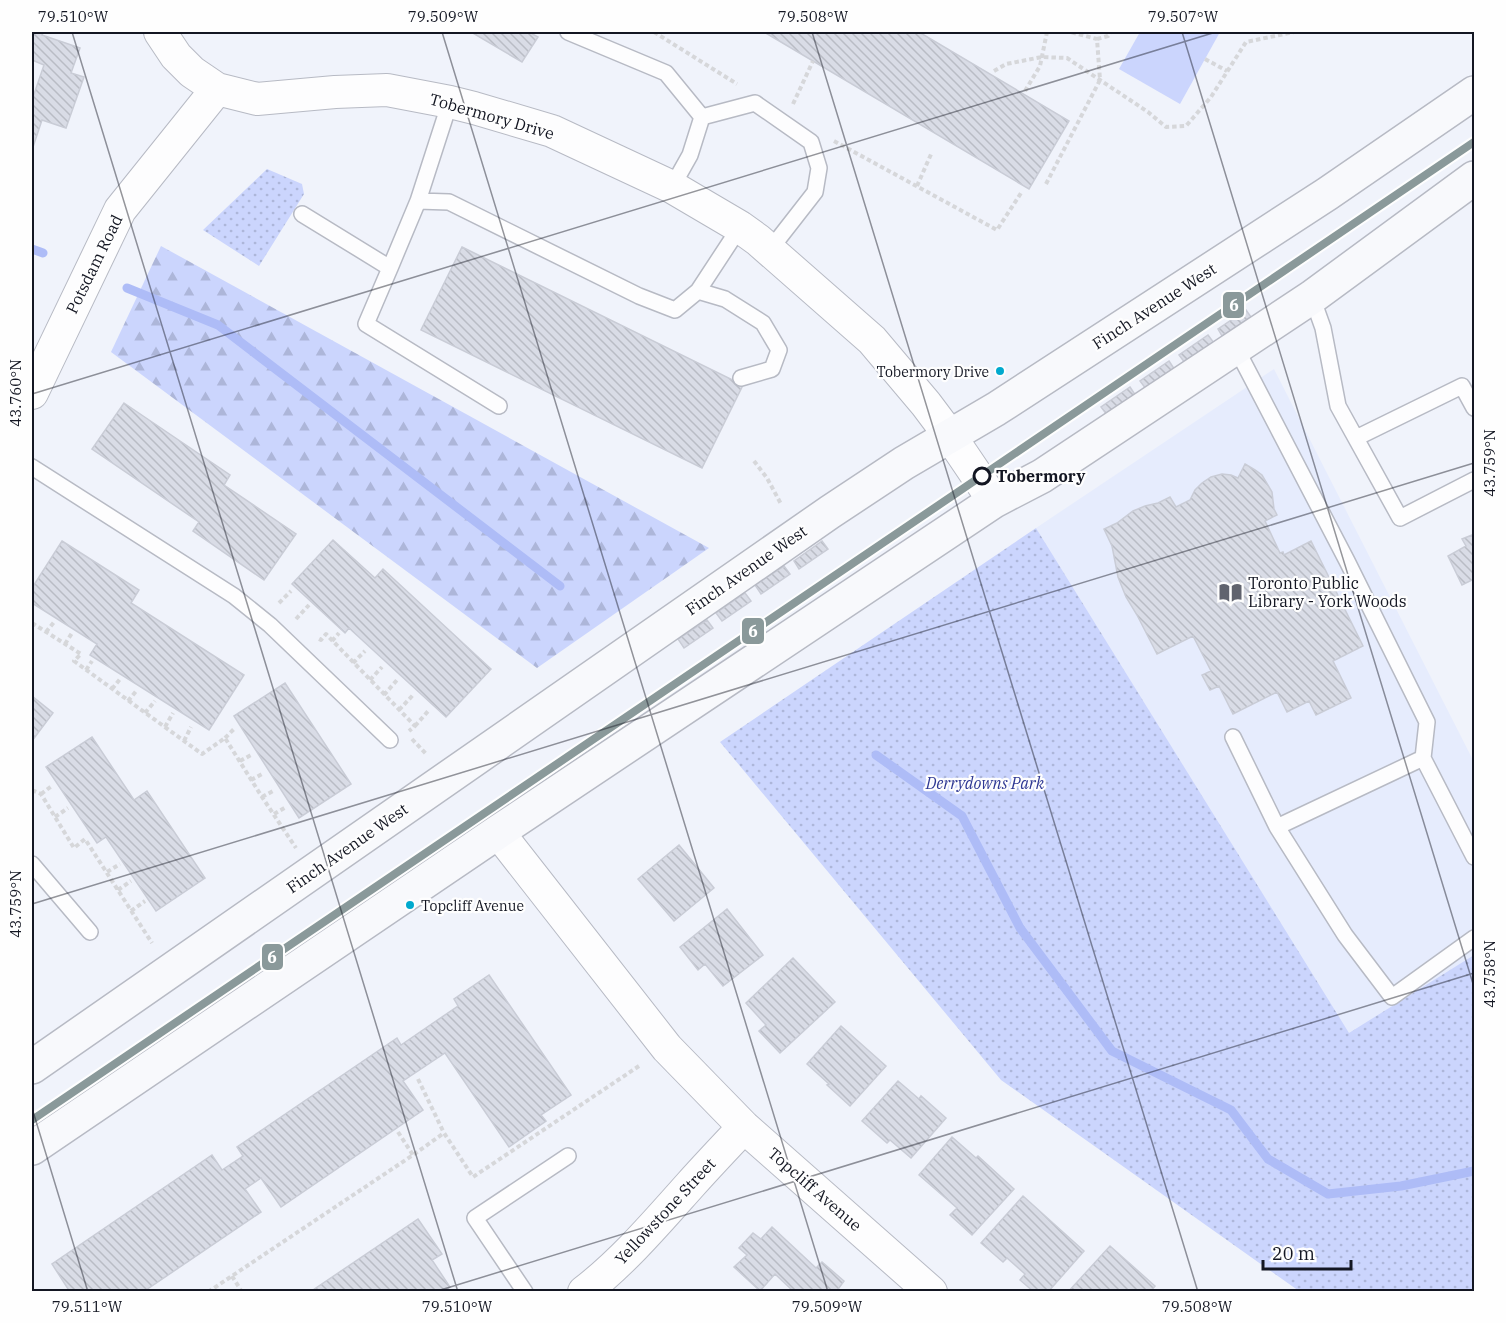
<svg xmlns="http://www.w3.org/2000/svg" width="1506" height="1323" font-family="'IBM Plex Serif',serif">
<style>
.built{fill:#e6ecfd}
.forest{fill:url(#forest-firs)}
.park{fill:url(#park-dots)}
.garden{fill:#cbd5fd}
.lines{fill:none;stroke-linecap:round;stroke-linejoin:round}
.stream{stroke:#aebcf7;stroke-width:9}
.building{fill:url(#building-back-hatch);stroke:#c9ccd6;stroke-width:1.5}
.service-casing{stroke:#b7bac4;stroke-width:18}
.minor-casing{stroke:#b7bac4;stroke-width:34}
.secondary-casing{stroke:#b7bac4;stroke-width:36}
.path{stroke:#d6d7da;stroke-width:4;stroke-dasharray:4.5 3;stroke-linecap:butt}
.service{stroke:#fdfdfe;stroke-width:15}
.minor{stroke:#fdfdfe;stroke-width:32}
.secondary{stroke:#f8f9fc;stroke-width:33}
.rail-1-casing{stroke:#fefefe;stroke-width:12}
.rail-1{stroke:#8a999a;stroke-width:8}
.ticks{fill:none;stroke:#131622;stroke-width:1.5;stroke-opacity:0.45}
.bus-dot{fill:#00a9ce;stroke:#fefefe;stroke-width:2}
.stop-dot{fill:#fefefe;stroke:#131622;stroke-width:3}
.labels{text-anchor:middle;stroke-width:4.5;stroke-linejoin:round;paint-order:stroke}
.bus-label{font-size:14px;fill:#131622;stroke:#fefefe;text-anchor:end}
.street-label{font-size:16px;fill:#131622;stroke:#fefefe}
.stop-label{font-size:16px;font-weight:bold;fill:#131622;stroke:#fefefe;text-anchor:start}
.poi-label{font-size:16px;fill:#131622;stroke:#fefefe;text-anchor:start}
.park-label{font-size:16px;font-style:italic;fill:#2e3894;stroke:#fefefe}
.line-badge{stroke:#fefefe;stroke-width:2}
.badge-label{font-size:16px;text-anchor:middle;font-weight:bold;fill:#fff}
.neatline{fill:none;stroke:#131622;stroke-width:2}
.ticks-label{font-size:15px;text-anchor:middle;fill:#131622}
</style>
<defs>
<pattern id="forest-firs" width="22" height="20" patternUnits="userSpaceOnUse" patternTransform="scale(1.5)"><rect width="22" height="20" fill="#cbd5fd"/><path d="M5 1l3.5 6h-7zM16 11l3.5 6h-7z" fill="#adb6d9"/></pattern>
<pattern id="park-dots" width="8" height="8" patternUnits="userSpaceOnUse" patternTransform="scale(1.5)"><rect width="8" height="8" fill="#cbd5fd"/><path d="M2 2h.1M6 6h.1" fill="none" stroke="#adb6d9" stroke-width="1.8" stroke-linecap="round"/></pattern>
<pattern id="building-back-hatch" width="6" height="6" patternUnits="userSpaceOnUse" patternTransform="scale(1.5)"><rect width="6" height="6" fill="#d9dce6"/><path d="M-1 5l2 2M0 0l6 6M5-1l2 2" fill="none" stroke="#b9bcc5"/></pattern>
</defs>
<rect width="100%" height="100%" fill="#f0f3fb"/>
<path class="built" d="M1274,369L1474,762V955L1349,1034L1036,528Z"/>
<path class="forest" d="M161,246L709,548L537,668L111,352Z"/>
<path class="park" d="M267,169L302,184L304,194L259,266L203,230Z
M1036,528L1349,1033L1474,955V1291H1299L1001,1080L720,742Z"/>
<path class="garden" d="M1140,32H1220L1180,104L1119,69Z"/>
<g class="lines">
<path class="stream" d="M32,249L43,253
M127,288L218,325L560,586
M876,755L962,816L1020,928L1112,1051L1231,1110L1268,1159L1328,1194L1401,1186L1474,1171"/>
</g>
<path class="building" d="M32,32H43L42,35L80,48L71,73L84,77L66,128L42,120L32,150V100L44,65L32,60Z
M471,32H529L538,37L522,62Z
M764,32H919L1069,121L1029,189Z
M462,247L743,385L702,468L421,330Z
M1246,310L1251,317L1222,336L1218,329Z
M1208,335L1214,343L1185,363L1179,355Z
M1169,361L1175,370L1146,389L1140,381Z
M1130,387L1136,396L1107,415L1101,407Z
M124,403L230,475L224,485L296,534L264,580L193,531L199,522L92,449Z
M1245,464L1255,470L1262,475L1272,492L1274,509L1277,515L1265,521L1280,553L1283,552L1284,555L1311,541L1363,646L1333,661L1351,698L1316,715L1309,701L1287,712L1277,692L1233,714L1219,686L1210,690L1202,675L1211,671L1193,636L1157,654L1137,615L1126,597L1118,577L1112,546L1104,529L1117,523L1133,511L1145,506L1158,503L1170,497L1176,507L1190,500L1195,490L1202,483L1211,477L1222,474L1231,475L1238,478Z
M1472,535L1474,541V579L1462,585L1448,556L1466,546L1462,539Z
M333,540L375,578L383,569L491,669L446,717L349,628L345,633L292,584Z
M62,541L139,590L131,603L244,675L209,730L90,655L97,644L32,603V588Z
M822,541L828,549L799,569L794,561Z
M784,566L790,574L761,594L755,585Z
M745,593L751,601L722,621L716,613Z
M707,620L713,628L684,648L678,639Z
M285,683L351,784L299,818L234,716Z
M32,696L53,713L32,741Z
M92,737L134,800L147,791L205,878L156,911L106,837L97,843L46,767Z
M679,845L714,888L674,921L638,879Z
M727,909L763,955L723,986L705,964L698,970L680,947Z
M793,958L835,1002L780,1053L759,1031L766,1025L746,1003Z
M489,975L571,1095L541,1115L546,1121L509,1147L445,1053L403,1081L423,1110L281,1207L261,1178L245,1189L261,1212L143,1292H70L52,1264L212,1155L222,1170L243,1156L237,1147L397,1038L401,1045L458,1006L454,999Z
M841,1026L886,1066L850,1106L827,1085L829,1084L807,1064Z
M898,1081L919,1099L921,1096L946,1118L911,1158L890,1140L887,1143L862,1121Z
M952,1137L976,1158L978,1156L1014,1189L972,1235L950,1215L957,1208L919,1175Z
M1023,1196L1084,1251L1048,1292H1034L1020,1280L1025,1274L1007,1258L1003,1262L981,1243Z
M418,1219L442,1254L432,1260L450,1287L443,1292H310Z
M772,1227L816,1268L822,1262L844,1281L836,1292H790L792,1290L775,1274L760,1291L734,1267L747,1255L739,1248L753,1233L761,1239Z
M1110,1246L1155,1286L1150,1292H1068Z"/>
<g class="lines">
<defs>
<path id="service" d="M568,32L666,73L702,117L690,155L672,187
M702,117L755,103L811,142L819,168L815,192L769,251
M418,201L449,202L639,296L675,310L698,291L725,299L763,323L779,350L772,369L741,378
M302,214L390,268L418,201L450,102
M390,268L366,324L499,406
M698,291L740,227
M1312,297L1323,328L1338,406L1400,518L1474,480
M1236,348L1347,561L1427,722L1423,758L1474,857
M1356,438L1462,386L1474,408
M32,467L234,596L270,625L390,740
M1233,737L1277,827L1423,758
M1277,827L1345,935L1392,997L1474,938
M32,864L90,932
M525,1292L475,1218L568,1156"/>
<path id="minor" d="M160,32L176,56L192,72L217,89L257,99L335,92L387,90L450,102L474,108L552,131L672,187L740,227L758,240L872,340L926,404L950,436L994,501
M32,393L120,210L217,89
M498,832L667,1048L744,1127L931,1292
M584,1292C624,1261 657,1222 691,1184C708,1165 726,1146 744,1127"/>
<path id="secondary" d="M32,1067L830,512L904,463L996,409L1327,194L1474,93
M32,1148L498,832L994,501L1042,476L1312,297L1474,178"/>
</defs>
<use href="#service" class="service-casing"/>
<use href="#minor" class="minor-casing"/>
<use href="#secondary" class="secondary-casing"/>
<path class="path" d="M654,32L737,84
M1097,39L1108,36L1111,32
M1205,59L1227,71
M994,71L1006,64L1042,57L1067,58L1148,112L1166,127L1186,126L1211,97L1246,42L1294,32
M1025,91L1040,66L1047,32
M793,104L813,61
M834,141L997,230L1021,193
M1046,184L1100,80L1097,39L1070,32
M917,186L932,152
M754,461L767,478L781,504
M279,603L291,591
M296,619L309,605
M32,623L81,654L74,661L202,754L225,738L262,797L296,848
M46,632L54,622
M319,639L321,640L326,634L415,726L409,731
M332,641L339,633
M65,644L72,633
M353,663L365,651
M86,670L92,661
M370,680L382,667
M112,689L120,679
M384,695L397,680
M128,701L137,690
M399,710L413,695
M145,713L155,701
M415,726L429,710
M165,727L173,713
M225,738L235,728
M412,739L427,755
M184,741L191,727
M240,761L251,755
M251,780L264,773
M32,790L41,794L74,848L85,839L152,943
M41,794L53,785
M262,797L273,791
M274,814L286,807
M55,817L68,808
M107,872L120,864
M118,890L131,881
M131,911L145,901
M418,1079L444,1133
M398,1132L413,1155
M232,1276L242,1292
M208,1292L413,1155L444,1133L473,1177L639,1066"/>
<use href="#service" class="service"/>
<use href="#minor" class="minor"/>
<use href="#secondary" class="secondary"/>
<defs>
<path id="rail-1" d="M32,1120L1474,142"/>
</defs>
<use href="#rail-1" class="rail-1-casing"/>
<use href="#rail-1" class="rail-1"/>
</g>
<path class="ticks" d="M72,32L458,1292M442,32L828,1292M812,32L1198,1292M1182,32L1474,987M32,394L1216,32M32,904L1474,463M32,1108L88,1292M434,1292L1474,973"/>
<defs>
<symbol id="library-bare" viewBox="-9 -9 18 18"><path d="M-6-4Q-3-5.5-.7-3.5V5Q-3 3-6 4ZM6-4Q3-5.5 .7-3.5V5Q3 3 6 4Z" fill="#60636e" stroke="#fefefe" stroke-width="2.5" paint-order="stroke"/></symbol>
</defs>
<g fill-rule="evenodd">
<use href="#library-bare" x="1214" y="576" width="33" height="33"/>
</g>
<g class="bus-dot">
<circle cx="1000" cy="371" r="5"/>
<circle cx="410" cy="905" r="5"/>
</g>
<circle class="stop-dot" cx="982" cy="476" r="8"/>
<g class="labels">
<g class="bus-label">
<text x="989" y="377">Tobermory Drive</text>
<text x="421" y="911" text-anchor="start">Topcliff Avenue</text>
</g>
<g class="street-label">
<text transform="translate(492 116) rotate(16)" y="6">Tobermory Drive</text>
<text transform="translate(94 264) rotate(-64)" y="6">Potsdam Road</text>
<text transform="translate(1154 306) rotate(-33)" y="6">Finch Avenue West</text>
<text transform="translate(746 570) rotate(-35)" y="6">Finch Avenue West</text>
<text transform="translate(347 848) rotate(-35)" y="6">Finch Avenue West</text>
<text transform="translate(815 1189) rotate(41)" y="6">Topcliff Avenue</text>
<text transform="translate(665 1211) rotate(-47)" y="6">Yellowstone Street</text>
</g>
<g class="stop-label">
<text x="996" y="482">Tobermory</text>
</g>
<g class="poi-label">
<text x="1248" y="589">Toronto Public<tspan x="1248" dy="18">Library - York Woods</tspan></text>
</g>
<g class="park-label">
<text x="985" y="789">Derrydowns Park</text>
</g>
</g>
<g class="line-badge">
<rect x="1222" y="291" width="23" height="28" rx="6" fill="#8a999a"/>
<rect x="741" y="617" width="24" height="28" rx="6" fill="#8a999a"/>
<rect x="261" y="943" width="23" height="28" rx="6" fill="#8a999a"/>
</g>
<g class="badge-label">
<text x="1234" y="311">6</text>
<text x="753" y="637">6</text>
<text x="272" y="963">6</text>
</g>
<rect width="1506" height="1323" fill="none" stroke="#fefefe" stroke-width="66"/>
<path d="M1263 1260v9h88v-9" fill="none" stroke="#131622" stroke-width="3"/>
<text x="1272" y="1260" font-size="18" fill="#131622" stroke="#fefefe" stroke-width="4.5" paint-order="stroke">20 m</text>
<rect x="33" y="33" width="1440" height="1257" class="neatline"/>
<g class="ticks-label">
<text x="73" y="22">79.510°W</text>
<text x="443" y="22">79.509°W</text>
<text x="813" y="22">79.508°W</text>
<text x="1183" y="22">79.507°W</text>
<text transform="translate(16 393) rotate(-90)" y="5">43.760°N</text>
<text transform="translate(1490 463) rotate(-90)" y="5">43.759°N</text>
<text transform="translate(16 904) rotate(-90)" y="5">43.759°N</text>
<text transform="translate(1490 974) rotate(-90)" y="5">43.758°N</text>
<text x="87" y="1312">79.511°W</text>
<text x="457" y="1312">79.510°W</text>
<text x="827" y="1312">79.509°W</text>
<text x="1197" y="1312">79.508°W</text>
</g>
</svg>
